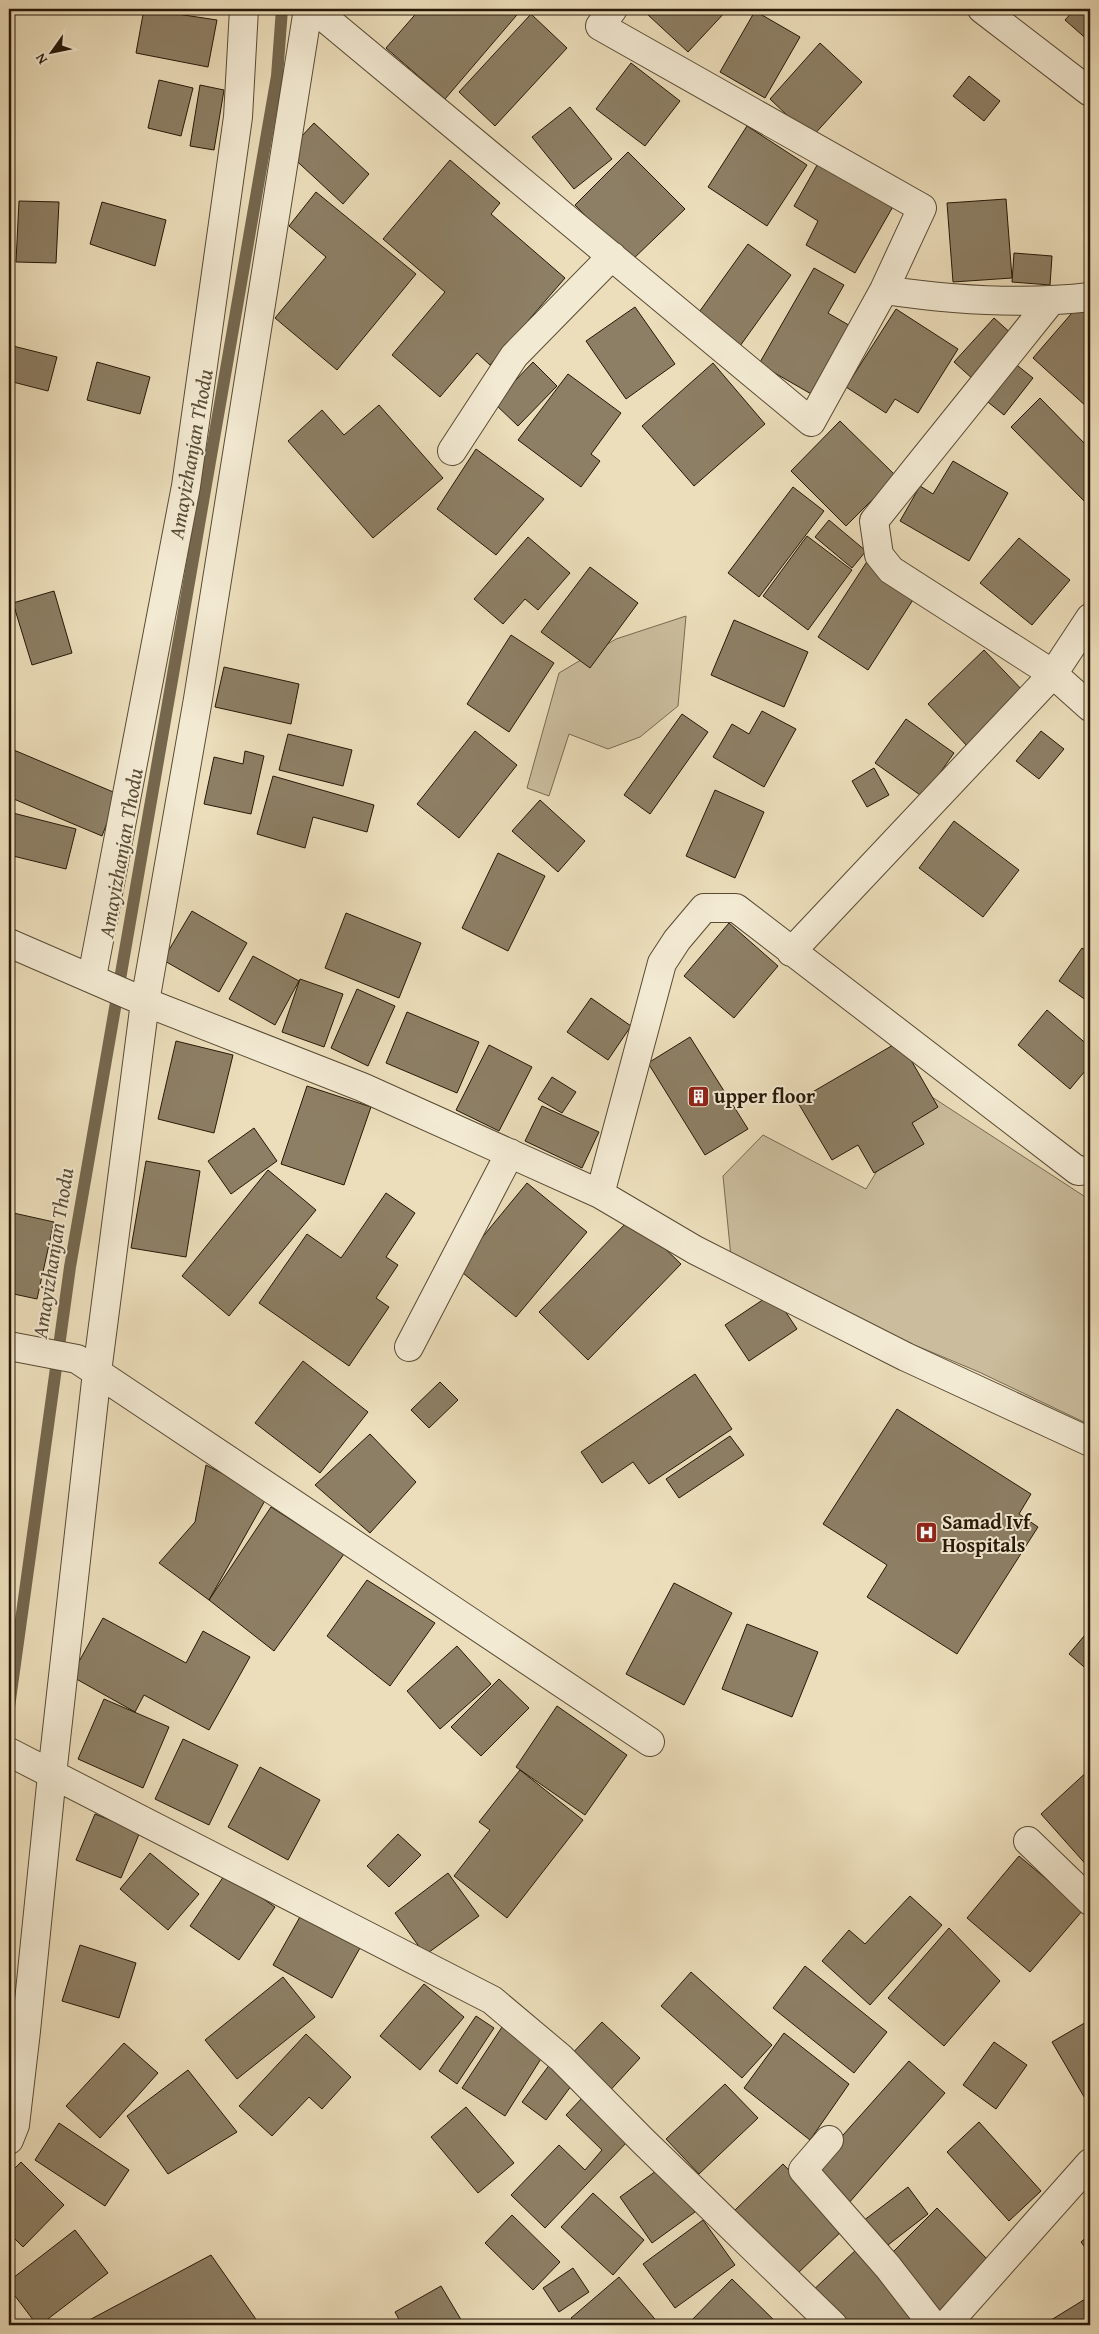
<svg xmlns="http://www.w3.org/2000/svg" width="1099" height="2334" font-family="'Gentium Book Plus',serif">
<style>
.green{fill:#cabc9c;stroke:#786a52}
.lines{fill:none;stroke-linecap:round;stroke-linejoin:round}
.stream{stroke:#75674e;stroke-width:12}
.building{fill:#8d7f65;stroke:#261807}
.minor-casing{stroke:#584a34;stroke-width:30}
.minor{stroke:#f3ead3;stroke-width:28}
.labels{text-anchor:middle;stroke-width:4;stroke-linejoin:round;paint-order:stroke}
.poi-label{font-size:20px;font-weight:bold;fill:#261807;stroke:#f3ead3;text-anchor:start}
.water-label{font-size:21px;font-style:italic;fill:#5a4c37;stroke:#f3ead3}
</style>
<rect width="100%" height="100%" fill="#ecdebb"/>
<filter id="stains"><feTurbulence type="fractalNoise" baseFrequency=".004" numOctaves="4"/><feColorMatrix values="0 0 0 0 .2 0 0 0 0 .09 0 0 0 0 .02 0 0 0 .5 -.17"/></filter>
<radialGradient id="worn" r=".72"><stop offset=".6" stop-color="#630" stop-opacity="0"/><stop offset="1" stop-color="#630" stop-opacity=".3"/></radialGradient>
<path class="green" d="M686,616L678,706L640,737L608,749L569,734L549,796L527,788L559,673L616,639Z
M932,1097L1090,1200V1425L979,1372L879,1330L731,1257L723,1176L763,1135L866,1189L910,1117Z"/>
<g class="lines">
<path class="stream" d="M9,1707L70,1267L277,76L282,9"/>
</g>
<path class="building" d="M144,9L217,20L208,67L136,53Z
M420,9H522L445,99L386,48Z
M651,9H728L688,52L647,14Z
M1075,9H1090V42L1065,20Z
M755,11L800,37L765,98L720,72Z
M531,14L567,48L495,126L459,92Z
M820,43L862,82L811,138L770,99Z
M631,63L680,101L645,146L596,109Z
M969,76L1000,101L984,121L953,96Z
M159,80L193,88L181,136L148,128Z
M200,85L224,90L214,150L190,146Z
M570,107L612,159L574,189L532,137Z
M314,123L369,174L343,204L287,152Z
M747,126L807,165L767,226L708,187Z
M628,152L685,209L630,262L575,205Z
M450,160L500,203L491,214L565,278L490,365L477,353L440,397L392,355L445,292L383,239Z
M820,160L895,203L855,273L806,245L818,221L794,206Z
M316,192L416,274L337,370L275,318L326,257L289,226Z
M1006,199L1012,278L953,282L947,203Z
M19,201L59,202L56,263L16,262Z
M102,202L166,220L155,266L90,244Z
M748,244L791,275L740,346L697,315Z
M1014,253L1052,256L1050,285L1012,282Z
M814,268L844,285L828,313L852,327L813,395L759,364Z
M1078,306L1090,316V403L1087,407L1033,358Z
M635,307L675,364L626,399L586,341Z
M896,309L958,349L918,413L895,399L886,413L846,387Z
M994,318L1014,336L974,380L954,362Z
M9,345L57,357L48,391L9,381Z
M97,362L150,377L140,414L87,400Z
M533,362L557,386L518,426L494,403Z
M1013,362L1033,378L1004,415L983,398Z
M713,363L765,424L694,486L642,426Z
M568,374L621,413L591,454L600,461L581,487L518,440Z
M1040,398L1090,449V507L1011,427Z
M379,405L443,478L373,538L288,441L322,410L344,435Z
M840,421L896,476L846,526L791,471Z
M476,449L544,499L496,555L437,509Z
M953,461L1008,493L969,561L900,521L920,486L933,494Z
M793,487L824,511L759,597L728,573Z
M829,520L866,551L852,568L815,537Z
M807,536L852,570L808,630L763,596Z
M528,537L570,573L538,610L525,599L503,624L474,599Z
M1019,538L1070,580L1032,625L980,583Z
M868,560L918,592L868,670L818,637Z
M590,567L638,603L590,668L541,632Z
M54,591L72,653L32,665L13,603Z
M734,620L808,652L784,707L711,675Z
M511,635L554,663L509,732L467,704Z
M984,650L1025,693L968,747L928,704Z
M224,667L299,684L291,724L215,707Z
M762,711L796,729L764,787L713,757L732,724L749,734Z
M682,714L708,732L650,814L624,795Z
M906,719L954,753L923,797L875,763Z
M475,731L517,765L459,838L417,804Z
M1041,731L1064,749L1039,779L1016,761Z
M288,734L352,750L343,786L279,770Z
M9,748L118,794L102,836L9,797Z
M245,751L264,756L251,814L204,804L214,757L243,764Z
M874,768L889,795L867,807L852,781Z
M273,776L374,805L367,832L313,817L305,848L257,834Z
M715,790L764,812L735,878L686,856Z
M540,800L585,841L558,872L512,831Z
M9,812L76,829L66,869L9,855Z
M954,821L1019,870L983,917L919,868Z
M498,853L545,876L508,951L462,928Z
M192,911L247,943L219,992L163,960Z
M346,913L421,943L399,998L325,968Z
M729,923L778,966L734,1018L684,976Z
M1082,948L1090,954V1003L1059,981Z
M253,956L299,981L275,1025L229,999Z
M300,979L343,994L324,1047L282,1032Z
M357,989L395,1006L368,1066L331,1048Z
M591,998L631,1026L608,1060L567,1032Z
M1047,1010L1090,1047V1065L1070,1089L1018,1045Z
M407,1012L479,1042L457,1093L386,1063Z
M690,1037L748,1129L705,1155L648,1063Z
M176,1041L233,1055L214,1133L158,1119Z
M900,1041L938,1107L912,1123L924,1144L874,1173L858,1145L832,1160L797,1101Z
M489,1045L532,1067L499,1131L456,1110Z
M552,1077L576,1092L562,1113L538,1099Z
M307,1086L371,1107L344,1185L281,1164Z
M542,1106L599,1132L582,1168L525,1141Z
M254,1128L277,1161L231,1194L208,1161Z
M146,1161L200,1171L186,1257L131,1248Z
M268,1170L316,1210L229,1316L182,1276Z
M527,1183L587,1232L516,1317L457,1268Z
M386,1193L415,1213L386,1257L398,1265L376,1298L389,1307L349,1366L259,1303L307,1234L341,1258Z
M9,1212L54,1222L37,1299L9,1293Z
M632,1217L681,1264L588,1360L539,1312Z
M773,1293L797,1329L749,1361L725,1325Z
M303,1361L368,1412L320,1473L255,1423Z
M695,1374L732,1429L649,1484L633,1462L602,1483L581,1452Z
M440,1382L458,1400L429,1428L411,1410Z
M897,1409L1031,1494L1019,1514L1038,1527L957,1654L867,1597L887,1565L823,1524Z
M370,1434L416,1482L370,1533L315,1485Z
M730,1436L744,1455L679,1498L666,1479Z
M206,1465L267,1497L209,1600L159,1563L195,1522Z
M271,1507L344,1554L274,1651L209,1600Z
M367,1580L435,1623L390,1686L327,1636Z
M674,1583L732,1613L684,1705L626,1674Z
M103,1618L186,1663L203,1631L250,1657L209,1730L144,1695L135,1712L71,1676Z
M747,1624L818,1652L792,1717L722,1689Z
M1090,1629V1672L1069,1654Z
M457,1646L491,1684L440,1729L407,1691Z
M499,1679L529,1708L481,1756L451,1727Z
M104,1699L169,1727L143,1788L78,1759Z
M557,1706L627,1755L585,1815L516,1767Z
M183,1739L238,1765L209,1825L155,1799Z
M260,1767L320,1800L288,1860L228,1827Z
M1090,1769V1869L1041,1814Z
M520,1770L583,1820L507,1918L454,1876L490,1830L479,1822Z
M95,1814L140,1832L121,1878L76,1860Z
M398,1834L421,1855L389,1887L367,1866Z
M150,1853L199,1894L168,1930L120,1889Z
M1019,1856L1083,1910L1030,1972L967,1918Z
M226,1873L275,1907L239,1960L190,1926Z
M448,1873L479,1916L425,1955L395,1913Z
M910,1896L942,1925L870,2005L822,1961L849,1930L865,1944Z
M301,1915L360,1948L332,1998L273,1965Z
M949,1928L1000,1981L944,2046L888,1998Z
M80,1945L136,1963L119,2018L62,2001Z
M805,1966L887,2032L854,2073L773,2008Z
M691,1972L772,2045L742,2078L661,2006Z
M283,1977L315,2017L237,2079L205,2040Z
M424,1984L464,2017L420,2070L380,2036Z
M476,2016L494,2028L457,2084L439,2071Z
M1088,2021L1090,2025V2107L1052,2042Z
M602,2022L640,2058L605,2096L567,2059Z
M502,2027L544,2054L505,2116L462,2088Z
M784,2033L849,2084L810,2140L744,2088Z
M306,2034L351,2077L322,2109L309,2097L272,2136L239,2106Z
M994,2042L1027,2065L996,2109L963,2085Z
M124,2043L158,2073L100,2138L66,2106Z
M553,2060L577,2078L546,2120L522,2102Z
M909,2061L945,2093L848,2204L811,2171Z
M188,2070L237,2132L168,2174L127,2116Z
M725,2084L758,2118L699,2174L666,2139Z
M583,2097L628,2141L545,2228L511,2195L559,2145L585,2170L602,2150L566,2115Z
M466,2107L514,2163L478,2193L431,2137Z
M979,2122L1041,2191L1009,2221L947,2152Z
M59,2123L129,2170L105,2206L35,2160Z
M21,2162L64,2205L23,2247L9,2233V2174Z
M783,2164L845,2228L797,2274L735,2210Z
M663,2166L695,2212L652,2243L620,2197Z
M908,2187L928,2214L884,2248L863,2221Z
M593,2193L644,2240L613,2275L561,2227Z
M937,2208L990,2262L938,2314L885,2260Z
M512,2215L560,2262L533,2290L485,2243Z
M703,2220L735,2265L675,2308L643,2264Z
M75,2230L108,2273L40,2325H37L9,2288V2281Z
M1090,2234V2254L1081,2242Z
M857,2249L922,2317L913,2325H838L809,2294Z
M211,2255L260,2325H80Z
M573,2268L589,2292L559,2312L543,2288Z
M619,2277L660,2325H577L571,2318Z
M732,2279L779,2325H687Z
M441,2286L463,2323L459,2325H402L395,2312Z
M1090,2296V2325H1043Z"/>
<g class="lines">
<defs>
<path id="minor" d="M314,9L811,422L884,290L922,208L600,26L613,9
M982,9L1090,92
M884,290C952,300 1022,305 1090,297
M1050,302L874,521L879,555L891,570L1053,674L1090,707
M452,451L514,356L612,256
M9,943L145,1002L362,1087L600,1194L695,1250L906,1357L1090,1442
M791,952L1053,674L1090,618
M92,977L186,486L238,117L244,9
M600,1194L662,963L677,940L704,908H736L1078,1171L1090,1170
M9,1346L77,1359L650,1742
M409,1347L510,1153
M9,1752L492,2000L561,2058L643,2141L833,2325
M1028,1841L1090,1901
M9,2140L15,2125L26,2031L52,1775L97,1372L145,1002L198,699L308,9
M829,2140L803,2170L888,2267L933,2325
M946,2325L1090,2163"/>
</defs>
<use href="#minor" class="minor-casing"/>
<use href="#minor" class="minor"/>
</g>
<defs>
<symbol id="building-square" viewBox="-11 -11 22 22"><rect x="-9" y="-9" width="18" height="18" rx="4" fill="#8f2418" stroke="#f3ead3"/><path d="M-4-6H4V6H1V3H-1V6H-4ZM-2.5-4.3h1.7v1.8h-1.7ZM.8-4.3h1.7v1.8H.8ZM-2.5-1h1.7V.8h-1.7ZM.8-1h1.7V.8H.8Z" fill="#fff"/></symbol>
<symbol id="hospital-square" viewBox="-11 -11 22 22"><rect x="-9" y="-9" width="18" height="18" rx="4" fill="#8f2418" stroke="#f3ead3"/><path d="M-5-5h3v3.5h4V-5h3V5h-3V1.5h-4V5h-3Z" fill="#fff"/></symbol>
</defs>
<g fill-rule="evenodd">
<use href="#building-square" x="686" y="1084" width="25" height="25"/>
<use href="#hospital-square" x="914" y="1520" width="25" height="25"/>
</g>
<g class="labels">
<g class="poi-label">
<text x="714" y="1103">upper floor</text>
<text x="942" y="1529">Samad Ivf<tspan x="942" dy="23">Hospitals</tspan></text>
</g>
<g class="water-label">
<text transform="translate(191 454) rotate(-80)" y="7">Amayizhanjan Thodu</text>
<text transform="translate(121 853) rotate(-80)" y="7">Amayizhanjan Thodu</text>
<text transform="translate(53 1253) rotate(-81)" y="7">Amayizhanjan Thodu</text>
</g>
</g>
<rect width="1099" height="2334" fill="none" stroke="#ecdebb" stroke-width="30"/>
<rect x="10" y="10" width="1079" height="2314" fill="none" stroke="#261807" stroke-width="2.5"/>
<rect x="15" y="15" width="1069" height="2304" fill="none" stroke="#261807"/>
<g transform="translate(52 52) rotate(237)" stroke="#f3ead3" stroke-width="4" paint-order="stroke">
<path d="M0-4L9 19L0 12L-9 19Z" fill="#261807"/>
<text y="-8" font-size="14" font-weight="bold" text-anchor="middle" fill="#261807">N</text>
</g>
<rect width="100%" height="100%" filter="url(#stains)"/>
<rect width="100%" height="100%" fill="url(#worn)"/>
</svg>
